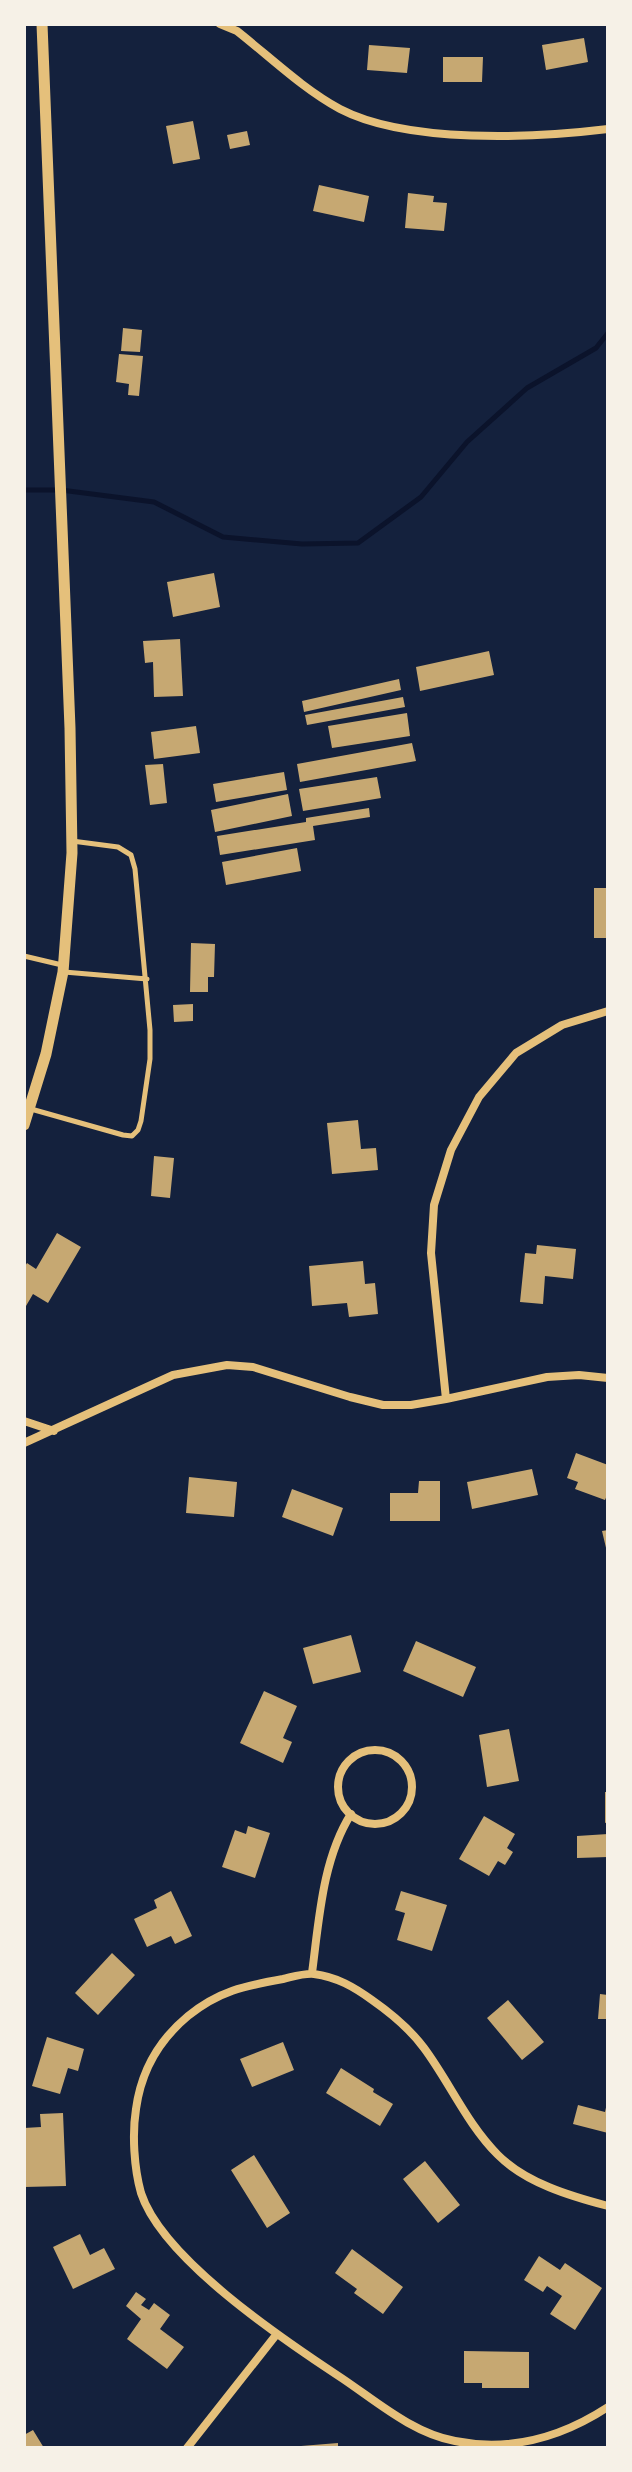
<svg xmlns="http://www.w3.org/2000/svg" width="632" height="2472" font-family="'Work Sans',sans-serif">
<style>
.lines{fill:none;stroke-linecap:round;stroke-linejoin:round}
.stream{stroke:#0b132b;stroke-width:5}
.building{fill:#c6a872}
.service{stroke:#e5c07b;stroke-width:5}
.minor{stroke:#e5c07b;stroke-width:8}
.tertiary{stroke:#e5c07b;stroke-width:11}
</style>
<rect width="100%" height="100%" fill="#14213d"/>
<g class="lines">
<path class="stream" d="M24,490H61L154,502L223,537L302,544L358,543L421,497L467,442L527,388L596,348L608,333"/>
</g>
<path class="building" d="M584,38L588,62L546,70L542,45Z
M369,45L410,48L407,73L367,70Z
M443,57H483L482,82H443Z
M193,121L200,159L173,164L166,126Z
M247,131L250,145L230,149L227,135Z
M319,185L369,196L364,222L313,211Z
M408,193L434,196L433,202L447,203L444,231L405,228Z
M123,328L142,330L140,352L121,351Z
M119,354L143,356L139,396L128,395L129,384L116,382Z
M214,573L220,607L173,617L167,582Z
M180,639L183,696L154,697L153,662L145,663L143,641Z
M489,651L494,675L420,691L416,667Z
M399,679L401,690L304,712L302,701Z
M403,697L405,707L307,725L305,715Z
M407,713L410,736L332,748L328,726Z
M196,726L200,753L154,759L151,732Z
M412,743L416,761L300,782L297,764Z
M163,764L167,803L150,805L145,765Z
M284,772L287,790L216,802L213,784Z
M377,777L381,798L303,811L299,789Z
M288,794L292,816L215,832L211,810Z
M369,808L370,817L313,826L315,840L220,855L217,836L306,822V818Z
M297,848L301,871L226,885L222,862Z
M594,888H608V938H594Z
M191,943L215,944L214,977H208V992H190Z
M193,1004V1021L174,1022L173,1005Z
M358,1120L361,1149L376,1148L378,1170L332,1174L327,1123Z
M154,1156L174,1158L170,1198L151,1196Z
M57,1233L81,1247L48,1303L33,1294L26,1306L24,1304V1268L27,1263L36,1269Z
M537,1245L576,1249L573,1279L545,1276L543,1304L520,1302L525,1253L536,1254Z
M363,1261L365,1284L375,1283L378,1314L349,1317L347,1303L312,1306L309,1266Z
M576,1453L608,1465V1493L605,1500L575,1489L578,1482L567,1478Z
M532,1469L538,1495L472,1509L467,1482Z
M189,1477L237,1482L234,1517L186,1513Z
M419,1481H440V1521H390V1493H418Z
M292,1489L343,1508L333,1536L282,1517Z
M608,1530V1552H607L602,1531Z
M351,1635L361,1672L313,1684L303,1648Z
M416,1641L476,1667L463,1697L403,1671Z
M264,1691L297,1706L283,1738L292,1742L283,1763L240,1743Z
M509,1729L519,1781L487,1787L479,1735Z
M605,1792H608V1822L605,1823Z
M484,1816L515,1834L507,1848L513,1852L505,1865L498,1861L489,1876L459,1859Z
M248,1826L270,1833L255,1878L222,1867L235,1830L246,1834Z
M608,1834V1857L577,1858V1836Z
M171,1891L192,1936L175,1944L171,1936L147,1947L134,1919L157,1908L154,1900Z
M401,1891L447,1905L432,1951L397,1940L405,1913L395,1910Z
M112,1953L135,1975L98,2015L75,1993Z
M600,1994L608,1995V2019H598Z
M508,2000L544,2042L522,2060L487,2018Z
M47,2037L84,2049L78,2071L68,2068L60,2094L32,2086Z
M283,2042L294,2070L252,2087L240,2059Z
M341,2068L374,2089L373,2092L393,2104L380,2126L326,2093Z
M607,2103L608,2133L573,2124L578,2105L605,2112Z
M63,2113L66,2186L24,2187V2128L41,2127L40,2114Z
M254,2155L290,2213L267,2228L231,2170Z
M425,2161L460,2205L438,2223L403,2179Z
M80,2234L90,2255L104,2248L115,2269L73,2289L53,2247Z
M352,2249L403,2287L383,2314L354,2293L357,2289L335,2273Z
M539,2256L560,2270L565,2263L602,2288L575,2330L550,2314L562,2296L547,2286L543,2292L524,2280Z
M136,2292L146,2299L141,2305L149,2310L154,2303L170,2315L160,2329L184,2347L167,2369L127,2339L141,2319L126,2306Z
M464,2351L529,2352V2388H482V2383H464Z
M33,2430L44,2448H24V2435Z
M338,2443V2448H301V2446Z"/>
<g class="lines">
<path class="service" d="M24,956L62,965
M64,972L147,979
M31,1109L123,1135L132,1136L138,1130L141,1121L150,1059V1030L135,869L131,855L118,847L72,841"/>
<path class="minor" d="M220,24L237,31C270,57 303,89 340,109C407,144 534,138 608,129
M446,1399L431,1253L434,1205L451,1150L479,1097L516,1053L562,1025L608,1011
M24,1421L54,1431
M24,1443L173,1375L227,1365L253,1367L350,1397L383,1405H411L446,1399L547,1377L579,1375L608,1378
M338 1787a37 37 0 1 1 74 0a37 37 0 1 1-74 0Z
M312,1973C319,1921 322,1860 351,1814
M608,2206C570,2196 526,2183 498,2155C467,2124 450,2083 424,2048C410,2029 392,2014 372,2000C354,1987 337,1977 314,1974C304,1973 292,1977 283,1979C244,1986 219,1991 188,2016C159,2040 141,2072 136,2109C132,2134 134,2168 141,2193C162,2258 281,2338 337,2375C374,2399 411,2433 455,2441C510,2452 562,2437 608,2407
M187,2448L276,2335"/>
<path class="tertiary" d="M24,1125L46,1054L63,972L72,853L70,728L42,24"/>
</g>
<rect width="632" height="2472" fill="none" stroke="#f6f1e7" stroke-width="52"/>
</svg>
